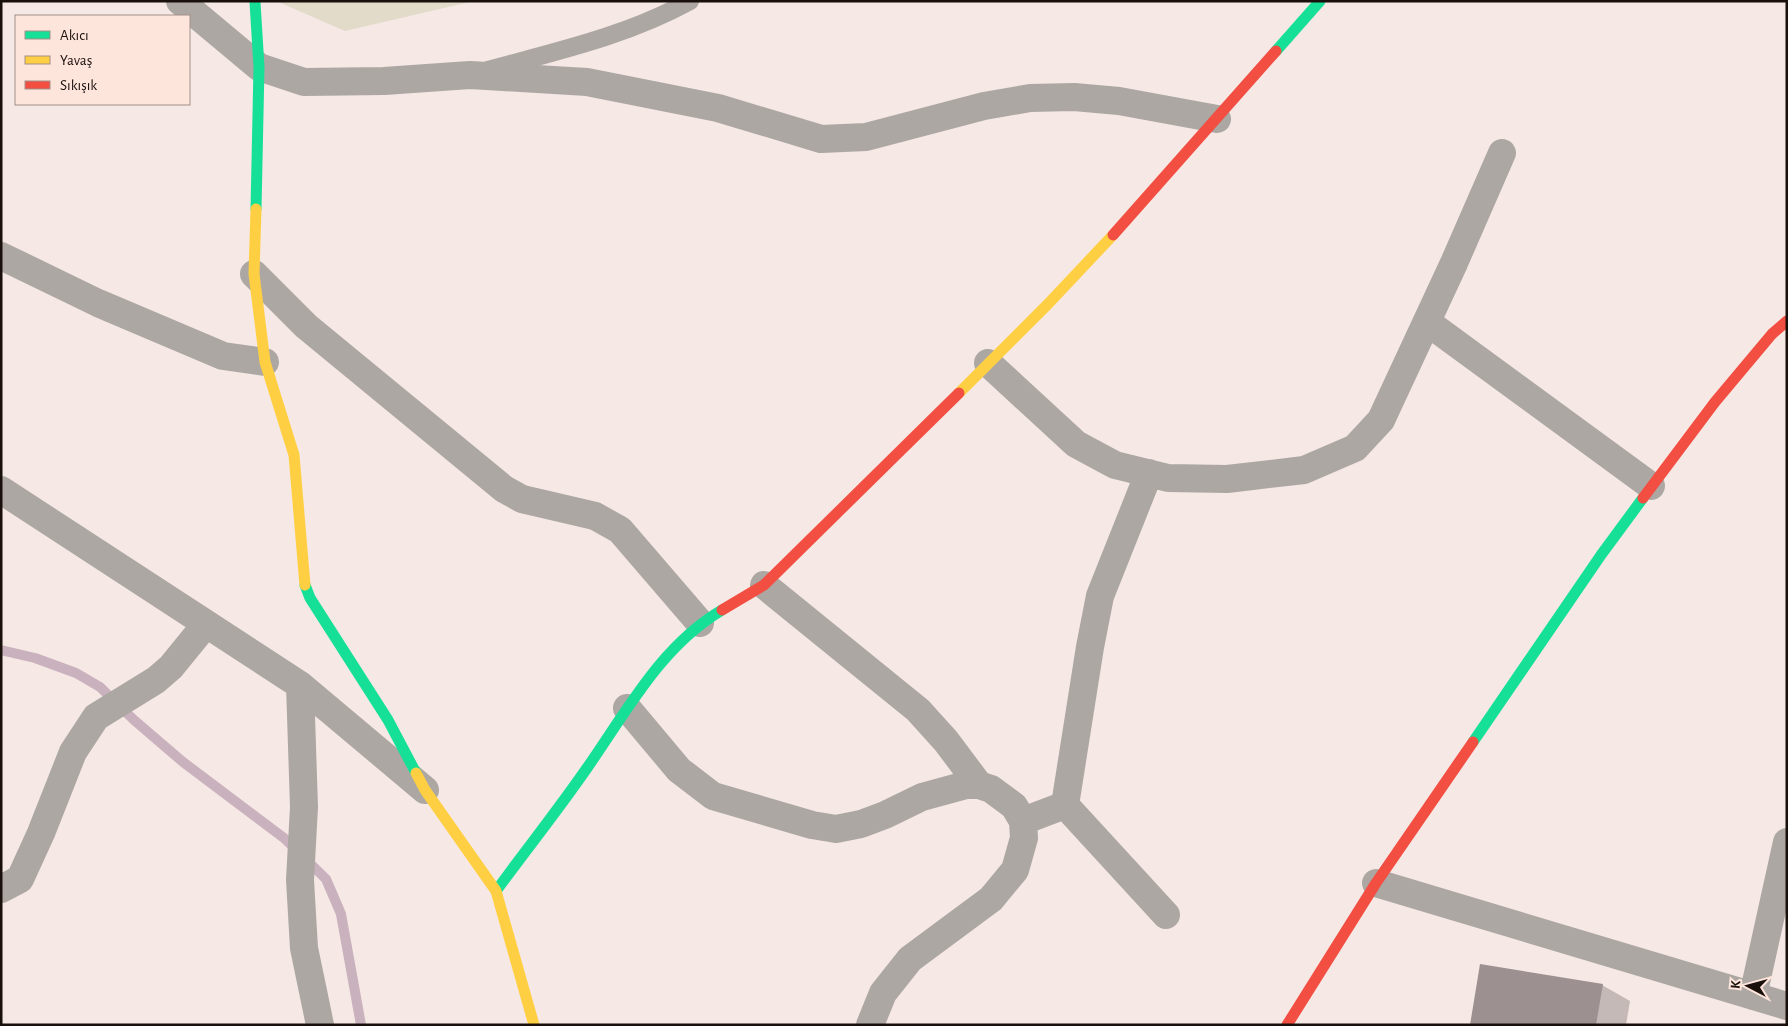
<svg xmlns="http://www.w3.org/2000/svg" width="1788" height="1026" font-family="'Alegreya Sans',sans-serif">
<style>
.green{fill:#e2dbca}
.shadow{fill:#0003}
.lines{fill:none;stroke-linecap:round;stroke-linejoin:round}
.stream{stroke:#c9b1bd;stroke-width:10}
.building{fill:#9c9190}
.lane{stroke:#aca7a3;stroke-width:18}
.street{stroke:#aca7a3;stroke-width:28}
.fast{stroke:#16e098;stroke-width:11}
.slow{stroke:#ffcf43;stroke-width:11}
.jam{stroke:#f24e42;stroke-width:11}
</style>
<rect width="100%" height="100%" fill="#f6e8e4"/>
<path class="green" d="M276,1H474L345,31Z"/>
<path class="shadow" d="M1602,985L1630,1001L1626,1025H1471Z"/>
<g class="lines">
<path class="stream" d="M1,650L35,658L76,673L100,687L134,720L183,762L284,838L326,879L341,914L361,1025"/>
</g>
<path class="building" d="M1480,964L1603,984L1596,1025H1470Z"/>
<g class="lines">
<path class="lane" d="M488,70C557,51 626,36 690,1"/>
<path class="street" d="M180,1L259,67L304,82L384,81L470,75L587,82L718,108L821,139L866,137L984,106L1030,98L1074,97L1119,101L1217,119
M1,256L98,303L223,356L265,362
M254,274L306,326L504,489L522,499L595,516L620,530L700,623
M1427,322L1651,486
M988,363L1076,444L1115,465L1168,478L1227,479L1304,470L1355,448L1381,420L1454,263L1502,153
M1149,473L1100,596L1090,647L1065,805L1166,915
M1,490L300,685L425,790
M764,585L918,710L946,741L979,785
M300,685L304,807L300,880L304,948L320,1025
M627,708L679,770L713,796L812,825L836,829L861,824L885,815L922,797L966,785H979L991,789L1014,806L1023,821L1024,838L1015,870L991,899L910,959L883,993L870,1025
M1023,821L1065,805
M1376,883L1787,1006
M1,889L20,879L41,833L73,752L96,717L156,680L171,667L206,624
M1753,996L1787,842"/>
<path class="fast" d="M255,2L259,67L256,209
M1276,51L1320,1
M305,585L310,598L388,720L416,773
M1473,742L1601,555L1643,498
M496,891C526,850 558,810 587,768C627,711 661,646 722,610"/>
<path class="slow" d="M256,209L254,274L265,362L294,455L305,585
M959,393L1048,304L1113,235
M416,773L425,790L496,891L534,1025"/>
<path class="jam" d="M1113,235L1276,51
M1643,498L1715,402L1772,334L1787,321
M722,610L764,585L959,393
M1287,1025L1376,883L1473,742"/>
</g>
<rect width="1788" height="1026" fill="none" stroke="#190f0b" stroke-width="5"/>
<rect x="15" y="15" width="175" height="90" fill="#fee5dc" stroke="#a28f88"/>
<rect x="25" y="31" width="25" height="8" fill="#16e098" stroke="#a28f88"/>
<text x="60" y="40" font-size="15" fill="#190f0b">Akıcı</text>
<rect x="25" y="56" width="25" height="8" fill="#ffcf43" stroke="#a28f88"/>
<text x="60" y="65" font-size="15" fill="#190f0b">Yavaş</text>
<rect x="25" y="81" width="25" height="8" fill="#f24e42" stroke="#a28f88"/>
<text x="60" y="90" font-size="15" fill="#190f0b">Sıkışık</text>
<g transform="translate(1748 986) rotate(276)" stroke="#fee5dc" stroke-width="4" paint-order="stroke">
<path d="M0-4L9 19L0 12L-9 19Z" fill="#190f0b"/>
<text y="-8" font-size="14" font-weight="bold" text-anchor="middle" fill="#190f0b">K</text>
</g>
</svg>
